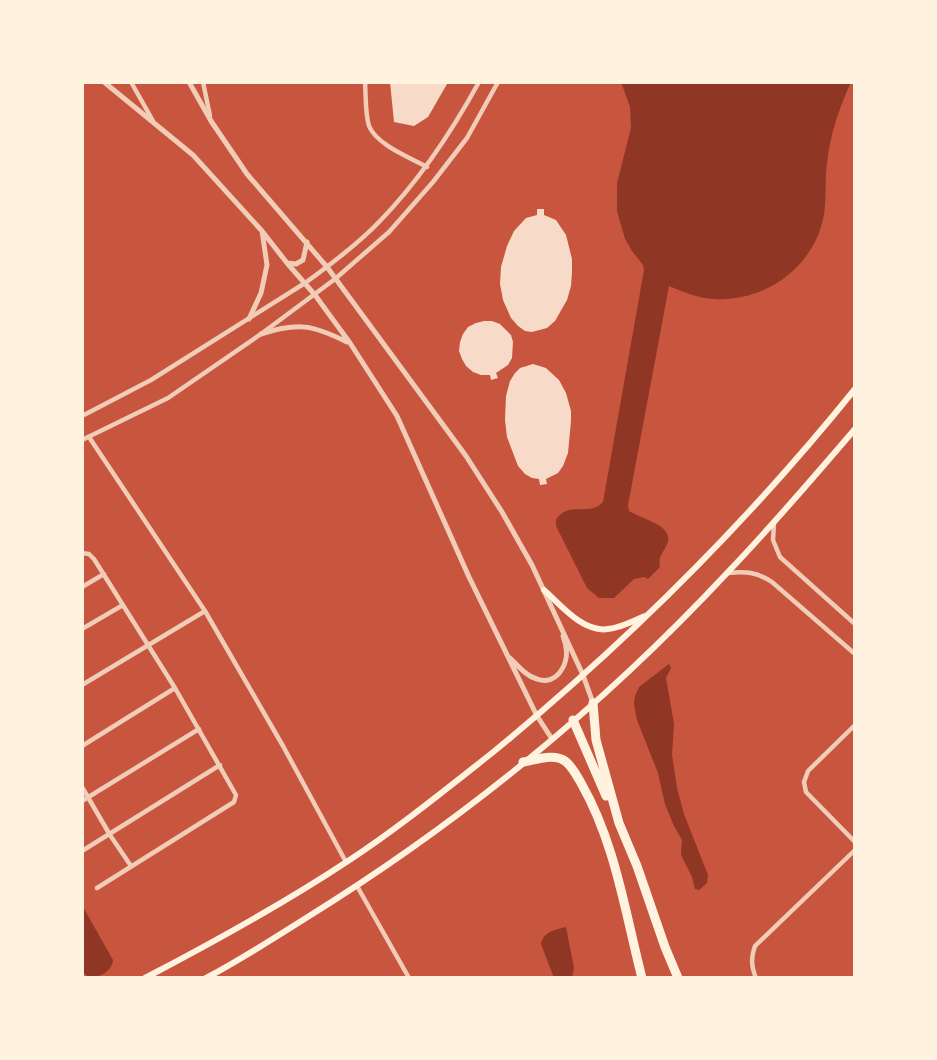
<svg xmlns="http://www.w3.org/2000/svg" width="937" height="1060" font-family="Overpass,sans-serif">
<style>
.water{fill:#8f3625}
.building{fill:#f7dbc8}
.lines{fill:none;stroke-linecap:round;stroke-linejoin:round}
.minor{stroke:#f1ccb7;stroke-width:4.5}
.tertiary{stroke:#f1ccb7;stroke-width:5}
.secondary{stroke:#fff3e0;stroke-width:6}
.motorway{stroke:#fff3e0;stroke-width:9}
</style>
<rect width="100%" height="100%" fill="#c8553d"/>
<path class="water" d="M621,82H851C839,108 830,135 827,163C824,185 828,206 821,227C807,272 761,302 714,299C698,298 683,292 669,286L628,505L629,511C641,519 678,526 666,546C662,555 658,556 660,567L648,579L644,577L634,579L614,598H599L587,588L556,526V520C568,500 590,517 603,502L644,270L643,265L632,251L625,239L617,211V183L631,128L630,107Z
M669,664L671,668L666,678L674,724L672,755L677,788L684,814L708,875L707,883L699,890L695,889L692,877L681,855L682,840L674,826L665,804L658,773L637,720L634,704L635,696L639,687Z
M83,907L113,960C112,971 100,978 88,977L82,971Z
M566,927L574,968L572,978H554L541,944C544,931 555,930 566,927Z"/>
<path class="building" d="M390,82H447V84L428,117L414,126L394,122Z
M537,209H544V215L556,220L566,235L572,259V272L571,286L567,300L555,321L547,328L532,332L525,331L518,326L511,318L503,300L500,284L501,267L507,246L514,231L526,218L537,215Z
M484,321H492L500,324L511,335L513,342L512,358L508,365L496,373L498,378L491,380L490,375H481L473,372L466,366L462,359L459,351L460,342L463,334L468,327L476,323Z
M533,364L546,368L559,380L566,393L571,411V421L568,453L563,466L558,473L546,479L547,484L540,485L539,479L532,478L525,474L518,466L507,437L505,420L506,396L510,381L515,373L520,368Z"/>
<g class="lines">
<path class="minor" d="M131,82L153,121
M203,82L210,116
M365,82C366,96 365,113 369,126C377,145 409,157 427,167
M82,416L151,380L305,283C330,265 357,245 379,222C420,180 451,133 479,82
M89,437L205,611L283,746L346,862
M82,440L168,398L261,334L335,279L389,232L433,182L467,138L498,82
M774,523L773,540L780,557L855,624
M82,553L89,554L94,559L175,688L236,795L234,802L97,888
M728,573C745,571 757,572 772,582L855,654
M82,587L104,574
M82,629L123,605
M82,685L205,611
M855,725L808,771L804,782L806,792L855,842
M82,746L175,688
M82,787L110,835L131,866
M82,801L199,729
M82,851L220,765
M357,886L409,978
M756,978C751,966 751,958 755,946L855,850
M854,978L855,977"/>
<path class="tertiary" d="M104,82L193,155L262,231L287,263L315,295L350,343L397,416L469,577L537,716L552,739
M189,82L211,121L247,174L327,267L466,456L502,512L532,565L583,675L593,703
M287,263L296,264L303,260L307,242
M249,319L261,293L267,265L262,231
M261,334C298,322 313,325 347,342
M510,658C518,666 526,676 537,679C556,686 569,665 566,648C566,644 564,640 563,636"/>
<path class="secondary" d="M544,590C561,605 583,633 608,629C621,628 633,621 645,616
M145,978C214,942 283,904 348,861C398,828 445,790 492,753C625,644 747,523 855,389
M206,978C240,960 273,939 306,918C461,822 604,705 728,572C772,526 814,477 855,429"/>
<path class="motorway" d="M593,703L596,740L619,823L637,866L665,947L678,978
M573,720L606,796
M523,762C536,760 554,753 565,761C572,766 577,776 581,783C615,842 625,912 642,978"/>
</g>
<rect width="937" height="1060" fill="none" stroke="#fff3e0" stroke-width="168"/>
</svg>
